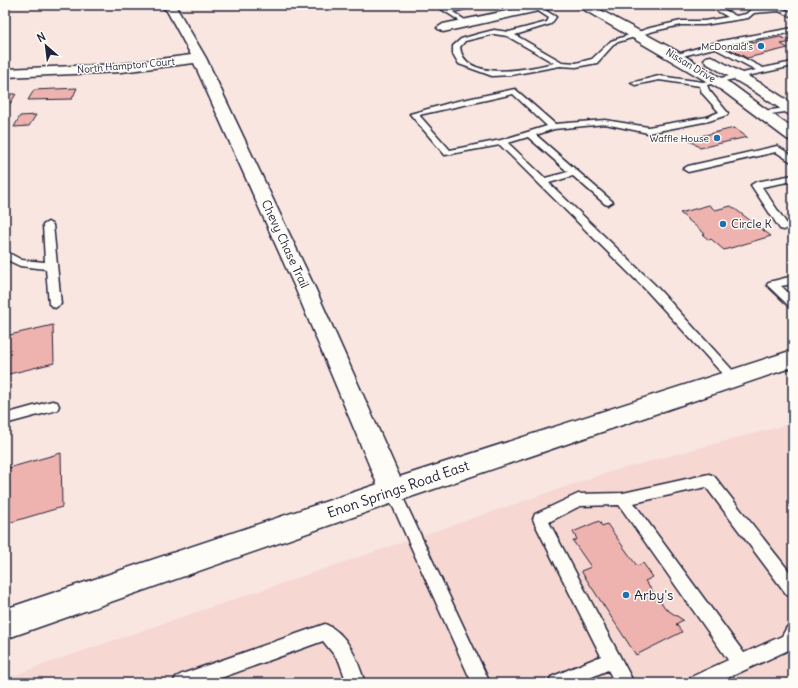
<svg xmlns="http://www.w3.org/2000/svg" width="798" height="688" font-family="Delius,sans-serif">
<style>
.built{fill:#f6d7d2}
.building{fill:#efb3af;stroke:#22223b}
.lines{fill:none;stroke-linecap:round;stroke-linejoin:round}
.lane-casing{stroke:#22223b;stroke-width:3}
.street-casing{stroke:#22223b;stroke-width:3}
.secondary-casing{stroke:#22223b;stroke-width:3}
.primary-casing{stroke:#22223b;stroke-width:3}
.lane{fill:#fdfcf7;fill-rule:evenodd}
.street{fill:#fdfcf7;fill-rule:evenodd}
.secondary{fill:#fdfcf7;fill-rule:evenodd}
.primary{fill:#fdfcf7;fill-rule:evenodd}
.poi-dot{fill:#1f6fb2;stroke:#fdfcf7;stroke-width:1.5}
.labels{text-anchor:middle;stroke-width:3;stroke-linejoin:round;paint-order:stroke}
.far-poi-label{font-size:10px;fill:#22223b;stroke:#fdfcf7;text-anchor:end}
.far-street-label{font-size:10px;fill:#22223b;stroke:#fdfcf7}
.poi-label{font-size:12px;fill:#22223b;stroke:#fdfcf7;text-anchor:start}
.street-label{font-size:12px;fill:#22223b;stroke:#fdfcf7}
.near-street-label{font-size:14px;fill:#22223b;stroke:#fdfcf7}
.near-poi-label{font-size:14px;fill:#22223b;stroke:#fdfcf7;text-anchor:start}
</style>
<rect width="100%" height="100%" fill="#f9e6e1"/>
<filter id="ink" filterUnits="userSpaceOnUse"><feTurbulence type="fractalNoise" baseFrequency=".025" numOctaves="2"/><feDisplacementMap in="SourceGraphic" scale="8" xChannelSelector="R" yChannelSelector="G"/><feConvolveMatrix kernelMatrix="1 2 1 2 8 2 1 2 1" color-interpolation-filters="sRGB"/></filter>
<g filter="url(#ink)">
<path class="built" d="M793,423V683H5V679L56,660L606,473Z"/>
<path class="building" d="M780,37L793,42L781,44L788,48L747,58L728,48Z
M77,88L72,99L28,100L34,90Z
M5,94H16L10,104H5Z
M36,115L29,126L14,127L20,116Z
M734,128L747,137L700,148L688,139Z
M709,205L715,210L731,206L771,236L724,250L711,239L709,240L703,235L705,234L680,213Z
M53,325L54,363L5,375V336Z
M61,453L62,507L5,524V469Z
M599,521L602,526L607,524L637,566L643,563L653,577L645,581L666,609L683,620L676,624L682,632L636,655L581,571L591,567L573,541L577,539L573,532Z"/>
<g class="lines">
<defs>
<path id="lane" d="M435,5H442L448,9L468,5H481L453,12L468,22L469,23L466,25Z
M529,5H537L556,17L551,24L515,35L562,62L576,63L592,59L611,41L650,28L681,21H704L728,17L707,5H715L736,16L746,14L752,9L780,7L793,13V17L779,11L754,13L748,18L704,25H681L654,31L615,43L597,63L576,67L560,66L511,75L492,76L459,64L453,54V46L461,39L478,34L494,30L509,32L547,22L549,18ZM494,34L507,36L554,63C529,69 464,83 460,47L465,41Z
M793,28V32L720,46L763,68L793,62V66L707,85L709,90L728,113L727,115L709,121L648,133L605,124L554,129L536,135L613,202L608,205L605,204L573,176L549,183L654,284L737,375L739,378L737,381H729L646,290L500,145L445,155L410,114L453,102L515,89L555,124L605,120L648,127L707,117L719,112L702,93L700,86L659,80L635,85L631,83L659,76L703,82L756,70L714,48L675,58L671,56L721,41ZM513,94L547,126L501,140L450,150L419,115ZM528,137L568,172L545,178L508,143Z
M793,107V111L763,115L759,113L763,111Z
M777,146L793,156V163L776,152L688,172L683,169L688,166Z
M793,175V181L762,187L789,227L784,230L780,229L751,185L756,182Z
M48,222L53,225L61,304L55,308L49,304L46,269L20,266L5,259V251L22,260L45,262L43,225Z
M793,276V284L781,286L793,297V307L789,306L767,285L769,282Z
M52,401L57,402L59,406L57,410L5,424V414Z
M709,474L714,476L793,576V597L787,595L706,487L634,503L744,653L782,636L787,627L793,625V648L717,683H688L691,677L728,660L619,505L580,506L549,522L634,683H615L608,670L578,683H548L551,677L601,656L535,524L533,519L535,514L578,494L623,493Z
M393,485L398,487L490,683H472L386,491L388,487Z
M325,624C348,633 358,661 365,683H347L339,661L323,641L207,683H173L176,677L182,674Z"/>
<path id="street" d="M160,5L176,7L206,58L316,290L406,491L402,499L393,503L384,499L380,491L296,290L194,63L121,72L5,77V69L121,64L191,55L167,11Z
M535,5H558L552,8L443,32L437,28L443,24Z"/>
<path id="secondary" d="M793,350V367L393,503L5,639V609L393,479Z"/>
<path id="primary" d="M576,5H591L675,50L733,85L793,129V141L787,139L723,91Z
M711,56L764,85L793,104V115L788,114L754,91L706,63L704,60L706,57Z"/>
</defs>
<use href="#lane" class="lane-casing"/>
<use href="#street" class="street-casing"/>
<use href="#secondary" class="secondary-casing"/>
<use href="#primary" class="primary-casing"/>
<use href="#lane" class="lane"/>
<use href="#street" class="street"/>
<use href="#secondary" class="secondary"/>
<use href="#primary" class="primary"/>
</g>
</g>
<g class="poi-dot">
<circle cx="761" cy="46" r="4"/>
<circle cx="717" cy="138" r="4"/>
<circle cx="723" cy="224" r="4"/>
<circle cx="626" cy="595" r="4"/>
</g>
<g class="labels">
<g class="far-poi-label">
<text x="753" y="50">McDonald's</text>
<text x="709" y="142">Waffle House</text>
</g>
<g class="far-street-label">
<text transform="translate(126 65) rotate(-5)" y="4">North Hampton Court</text>
<text transform="translate(691 65) rotate(31)" y="4">Nissan Drive</text>
</g>
<g class="poi-label">
<text x="731" y="228">Circle K</text>
</g>
<g class="street-label">
<text transform="translate(285 244) rotate(65)" y="4">Chevy Chase Trail</text>
</g>
<g class="near-street-label">
<text transform="translate(398 489) rotate(-19)" y="5">Enon Springs Road East</text>
</g>
<g class="near-poi-label">
<text x="634" y="600">Arby's</text>
</g>
</g>
<rect width="798" height="688" fill="none" stroke="#fdfcf7" stroke-width="20"/>
<rect x="10" y="10" width="778" height="668" fill="none" stroke="#22223b" stroke-width="1.5" filter="url(#ink)"/>
<g transform="translate(46 46) rotate(332)" stroke="#fdfcf7" stroke-width="3" paint-order="stroke">
<path d="M0-3L7 15L0 10L-7 15Z" fill="#22223b"/>
<text y="-6" font-size="11" font-weight="bold" text-anchor="middle" fill="#22223b">N</text>
</g>
</svg>
